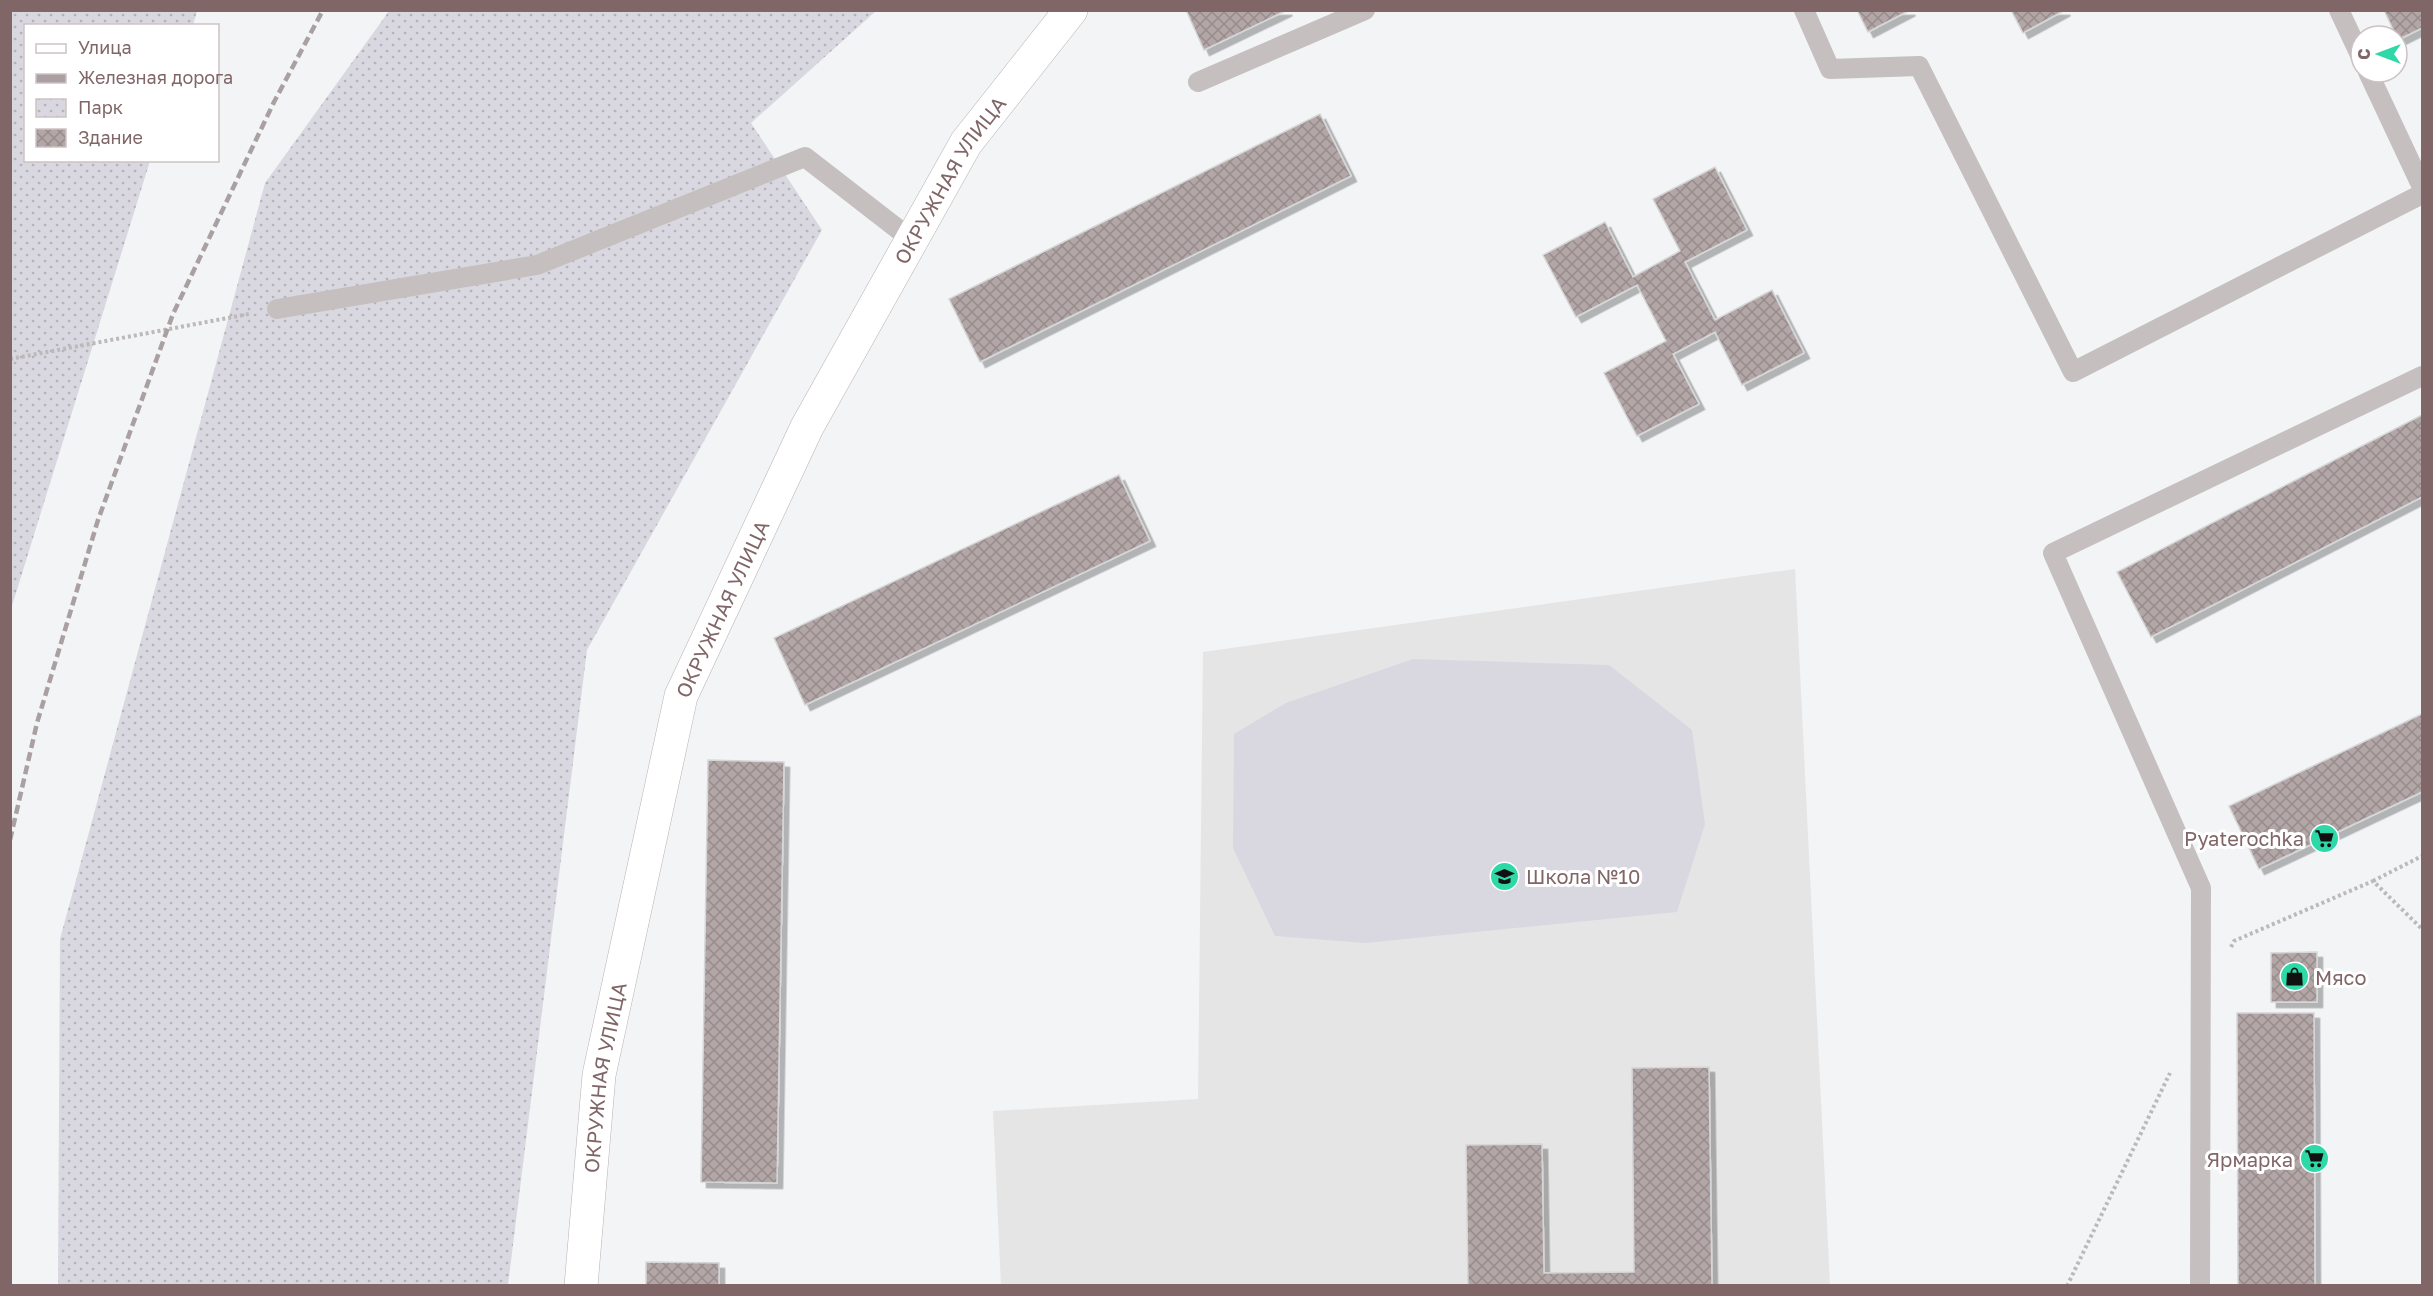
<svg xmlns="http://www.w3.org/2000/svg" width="2433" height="1296" font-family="'Golos Text',sans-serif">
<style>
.built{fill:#e5e5e6}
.grass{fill:#d9d8e1}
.park{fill:url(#park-dots)}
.building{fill:url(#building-cross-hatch);stroke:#d5d6d7;stroke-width:1.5;filter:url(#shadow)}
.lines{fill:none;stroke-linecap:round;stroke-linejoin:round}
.secondary-casing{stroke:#bab1b2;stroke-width:34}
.path{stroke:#beb9b9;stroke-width:4;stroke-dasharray:3 3;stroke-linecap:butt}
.lane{stroke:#c6bfbf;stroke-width:20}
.secondary{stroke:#fff;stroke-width:33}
.rail{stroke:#aba0a1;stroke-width:4.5;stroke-dasharray:9 4.5;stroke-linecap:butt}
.labels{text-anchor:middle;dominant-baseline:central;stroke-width:6;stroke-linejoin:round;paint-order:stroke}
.street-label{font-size:20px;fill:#816668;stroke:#fff}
.poi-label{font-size:20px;fill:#816668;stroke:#fff;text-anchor:end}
</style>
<defs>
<pattern id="park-dots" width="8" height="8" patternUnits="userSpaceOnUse" patternTransform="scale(1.5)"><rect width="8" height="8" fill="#d9d8e1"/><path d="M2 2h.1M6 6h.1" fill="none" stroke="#b5b3ba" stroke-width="1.8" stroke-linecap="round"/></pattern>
<pattern id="building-cross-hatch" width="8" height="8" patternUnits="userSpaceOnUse" patternTransform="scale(1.5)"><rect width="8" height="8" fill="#b3a6a7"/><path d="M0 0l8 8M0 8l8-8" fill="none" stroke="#978b8c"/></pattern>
<filter id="shadow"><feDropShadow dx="5.5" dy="5.5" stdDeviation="0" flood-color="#0004"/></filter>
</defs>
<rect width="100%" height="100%" fill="#f2f4f5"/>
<!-- built -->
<path class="built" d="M 1795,569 L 1830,1285 L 1001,1285 L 993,1111 L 1198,1099 L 1203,652 Z"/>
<!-- grass -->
<path class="grass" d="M 1413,659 L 1609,665 L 1692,730 L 1705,824 L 1677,912 L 1365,943 L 1275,936 L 1233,848 L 1234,734 L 1286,703 Z"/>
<!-- park -->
<path class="park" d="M 11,10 L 197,11 L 193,25 L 26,26 L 26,160 L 150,161 L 11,609 Z
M 389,11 L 876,11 L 751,123 L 822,230 L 587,650 L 508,1285 L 58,1286 L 60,939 L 265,183 Z"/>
<!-- building -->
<path class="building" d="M 1186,10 L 1287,10 L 1204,50 Z
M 1857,10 L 1910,10 L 1868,32 Z
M 2011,10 L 2065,10 L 2023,33 Z
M 2384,10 L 2422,10 L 2422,28 L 2398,40 Z
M 1320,114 L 1351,176 L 980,362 L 949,299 Z
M 1715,167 L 1747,230 L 1685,262 L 1715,320 L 1772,290 L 1804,353 L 1742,385 L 1715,332 L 1673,354 L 1699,404 L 1637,436 L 1604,373 L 1666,341 L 1637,285 L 1576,317 L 1543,255 L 1605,222 L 1633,277 L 1680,251 L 1653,199 Z
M 2422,415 L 2422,497 L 2151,637 L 2117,572 Z
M 1119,475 L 1150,541 L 805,705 L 774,638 Z
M 2422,714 L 2422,792 L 2259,869 L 2229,806 Z
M 708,760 L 784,762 L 777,1183 L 701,1182 Z
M 2317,952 L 2317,1002 L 2271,1002 L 2271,953 Z
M 2237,1013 L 2314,1013 L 2315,1286 L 2238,1286 Z
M 1709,1067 L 1712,1286 L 1468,1286 L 1466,1145 L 1542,1144 L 1544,1273 L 1634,1272 L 1632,1068 Z
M 646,1262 L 719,1263 L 719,1286 L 646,1286 Z"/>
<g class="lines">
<defs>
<g id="secondary">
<path id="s1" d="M 581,1286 L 599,1075 L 681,696 L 807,427 L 966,143 L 1071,10"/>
</g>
</defs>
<!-- secondary casing -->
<use href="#secondary" class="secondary-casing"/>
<!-- path -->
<path class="path" d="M 10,359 L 249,314
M 2373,881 L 2422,856
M 2231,947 L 2234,941 L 2373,881 L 2422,929
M 2067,1286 L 2170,1073"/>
<!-- lane -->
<path class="lane" d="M 1804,10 L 1830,69 L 1919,66 L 2073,372 L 2422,194
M 2339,10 L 2361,57
M 2368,72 L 2422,187
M 1198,82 L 1365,10
M 277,309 L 537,265 L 805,157 L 912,240
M 2200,1286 L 2201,888 L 2053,553 L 2422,376"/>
<!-- secondary -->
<use href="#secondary" class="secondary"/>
<!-- rail -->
<path class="rail" d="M 10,840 L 37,723 L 98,520 L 173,314 L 274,102 L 323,10"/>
</g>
<!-- icons -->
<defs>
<symbol id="supermarket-disc" viewBox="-11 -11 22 22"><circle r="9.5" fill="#2fd8a7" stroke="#fff"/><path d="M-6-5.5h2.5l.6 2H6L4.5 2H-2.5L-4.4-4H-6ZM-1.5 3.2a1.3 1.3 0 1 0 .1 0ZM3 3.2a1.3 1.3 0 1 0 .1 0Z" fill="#111"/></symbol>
<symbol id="school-disc" viewBox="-11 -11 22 22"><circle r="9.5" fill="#2fd8a7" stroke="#fff"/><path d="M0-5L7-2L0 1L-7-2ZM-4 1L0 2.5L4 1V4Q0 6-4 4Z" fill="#111"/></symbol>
<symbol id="shop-disc" viewBox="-11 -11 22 22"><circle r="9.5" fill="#2fd8a7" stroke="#fff"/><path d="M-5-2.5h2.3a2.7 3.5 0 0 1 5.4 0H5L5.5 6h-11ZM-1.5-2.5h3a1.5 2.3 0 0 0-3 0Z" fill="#111"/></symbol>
</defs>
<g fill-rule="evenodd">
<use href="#supermarket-disc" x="2308" y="822" width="33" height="33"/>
<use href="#school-disc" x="1488" y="860" width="33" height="33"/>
<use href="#shop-disc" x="2278" y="960" width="33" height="33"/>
<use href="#supermarket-disc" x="2298" y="1142" width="33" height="33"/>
</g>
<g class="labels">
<!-- street labels -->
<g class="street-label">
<text stroke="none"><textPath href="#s1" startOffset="1182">ОКРУЖНАЯ УЛИЦА</textPath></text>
<text stroke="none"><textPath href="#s1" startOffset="696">ОКРУЖНАЯ УЛИЦА</textPath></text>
<text stroke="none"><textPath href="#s1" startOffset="210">ОКРУЖНАЯ УЛИЦА</textPath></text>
</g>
<!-- poi labels -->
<g class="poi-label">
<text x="2304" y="838">Pyaterochka</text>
<text x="1526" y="876" text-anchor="start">Школа №10</text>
<text x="2315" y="977" text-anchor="start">Мясо</text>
<text x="2293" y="1159">Ярмарка</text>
</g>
</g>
<!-- border -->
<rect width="2433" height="1296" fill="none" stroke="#816668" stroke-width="24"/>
<!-- legend -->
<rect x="24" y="24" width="195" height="138" fill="#ffffff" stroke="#cdc2c3" stroke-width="1.5"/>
<rect x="36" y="44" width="30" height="9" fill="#ffffff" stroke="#cdc2c3" stroke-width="1.5"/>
<text x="78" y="54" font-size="18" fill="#816668">Улица</text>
<rect x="36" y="74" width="30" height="9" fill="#aba0a1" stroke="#cdc2c3" stroke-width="1.5"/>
<text x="78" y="84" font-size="18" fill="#816668">Железная дорога</text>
<rect x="36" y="99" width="30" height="18" fill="url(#park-dots)" stroke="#cdc2c3" stroke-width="1.5"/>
<text x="78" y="114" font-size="18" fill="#816668">Парк</text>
<rect x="36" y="129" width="30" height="18" fill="url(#building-cross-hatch)" stroke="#cdc2c3" stroke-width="1.5"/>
<text x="78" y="144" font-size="18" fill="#816668">Здание</text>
<!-- north arrow -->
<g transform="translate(2379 54) rotate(270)"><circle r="28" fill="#ffffff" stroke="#cdc2c3" stroke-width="1.5"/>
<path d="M0-4.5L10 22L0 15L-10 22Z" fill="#2fd8a7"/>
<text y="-9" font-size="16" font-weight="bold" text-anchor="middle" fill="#816668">С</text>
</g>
</svg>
